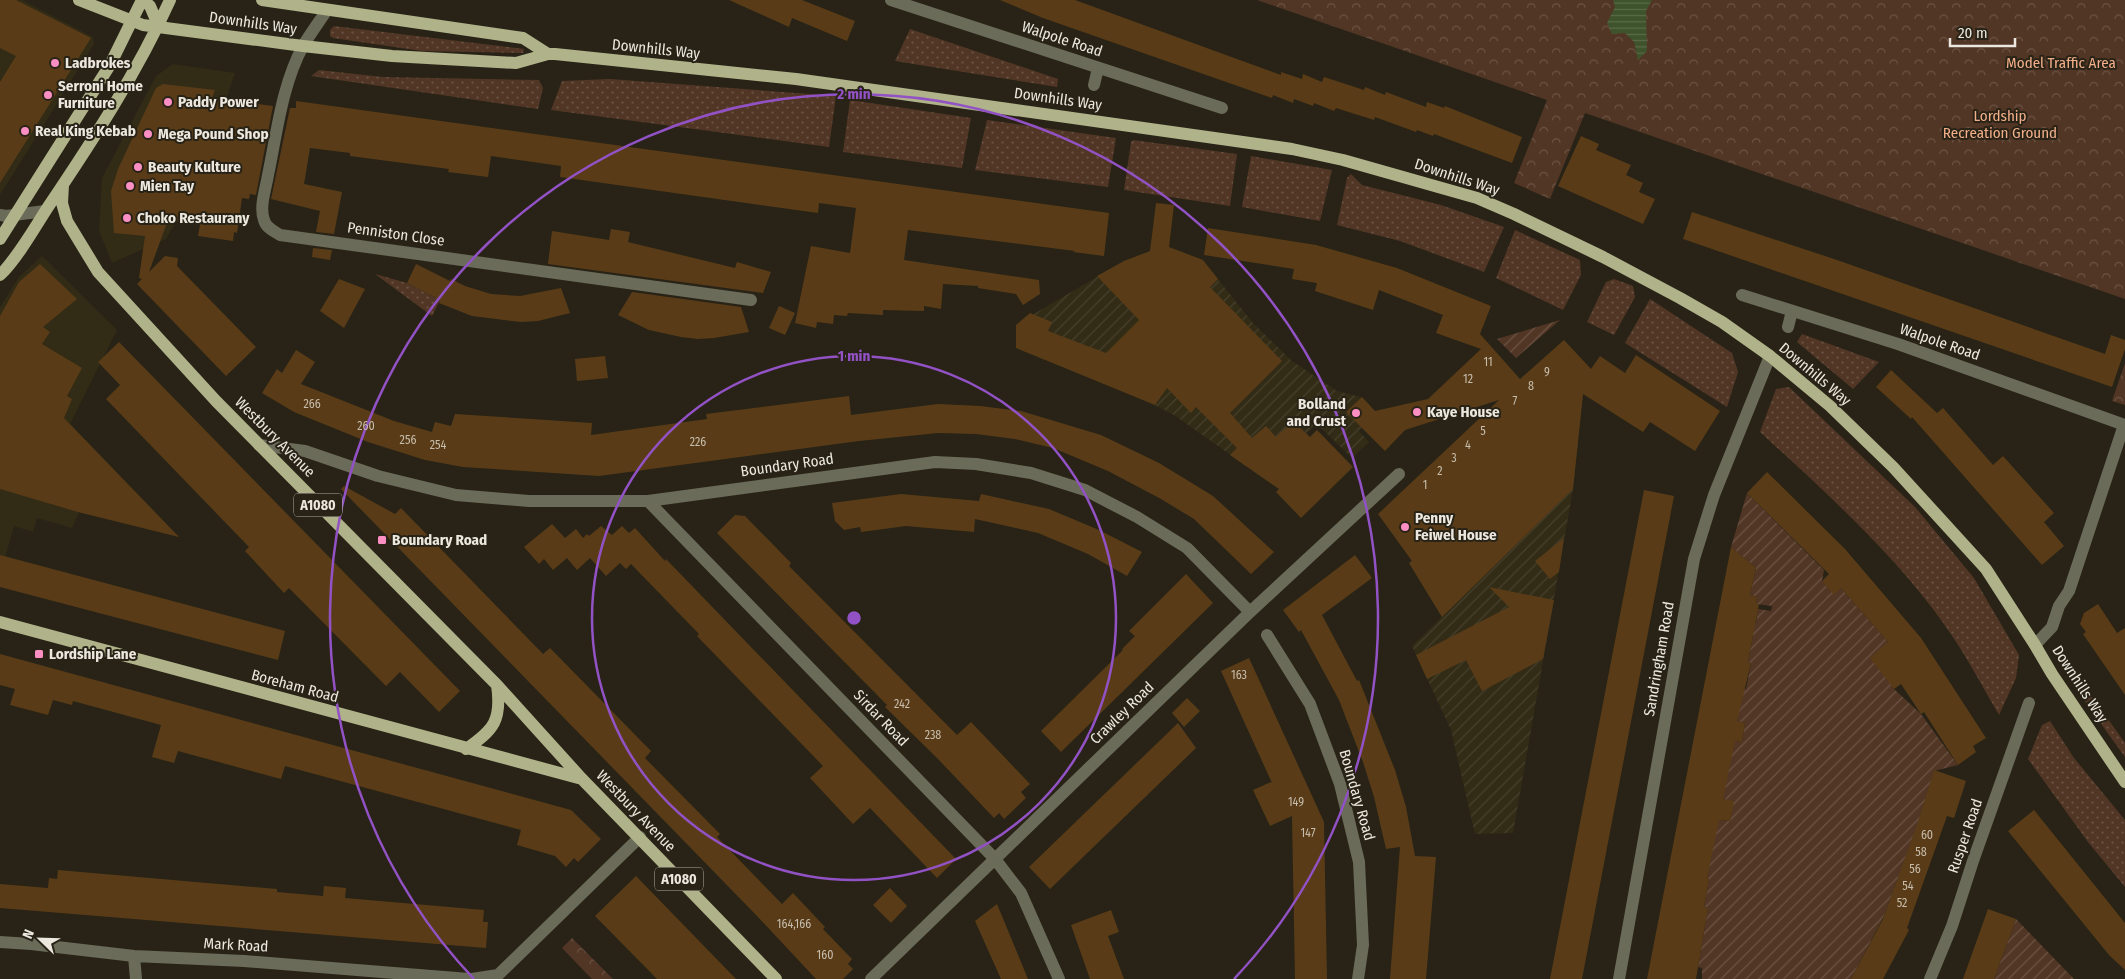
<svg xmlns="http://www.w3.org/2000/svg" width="2125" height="979" font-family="'Fira Sans Condensed',sans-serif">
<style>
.built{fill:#322b16}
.industrial{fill:url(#industrial-furrows)}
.grass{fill:url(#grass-dots)}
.forest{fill:url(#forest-crowns)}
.garden{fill:url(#garden-furrows)}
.water{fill:url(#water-rules)}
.building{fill:#593c17}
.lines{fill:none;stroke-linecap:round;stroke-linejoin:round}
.minor{stroke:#6a6b58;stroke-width:12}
.major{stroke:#b0b38a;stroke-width:12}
.ring{fill:none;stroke:#9252c5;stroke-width:2.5}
.poi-dot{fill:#fb8fc3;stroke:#282316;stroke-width:2}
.labels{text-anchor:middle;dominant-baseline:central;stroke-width:4;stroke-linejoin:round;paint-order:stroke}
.number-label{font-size:12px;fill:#c7bdad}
.shield{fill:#282316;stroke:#b1ada3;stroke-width:1}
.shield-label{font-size:14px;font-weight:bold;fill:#ece8df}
.street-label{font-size:15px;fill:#ece8df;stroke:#282316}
.poi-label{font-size:15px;font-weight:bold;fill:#ece8df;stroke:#282316;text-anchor:start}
.park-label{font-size:15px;fill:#f3af89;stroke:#282316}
.centre{fill:#9252c5;stroke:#282316;stroke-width:2.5}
.ring-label{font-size:15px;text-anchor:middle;font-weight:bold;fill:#9252c5;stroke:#282316;stroke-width:4;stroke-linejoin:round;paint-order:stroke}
</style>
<defs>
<pattern id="industrial-furrows" width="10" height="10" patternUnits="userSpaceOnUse" patternTransform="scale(1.25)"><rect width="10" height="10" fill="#322b16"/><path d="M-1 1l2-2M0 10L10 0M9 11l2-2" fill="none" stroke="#46402c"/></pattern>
<pattern id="grass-dots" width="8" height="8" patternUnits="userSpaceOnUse" patternTransform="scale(1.25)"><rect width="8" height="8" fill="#523625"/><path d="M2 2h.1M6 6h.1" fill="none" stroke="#6b5344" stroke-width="1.8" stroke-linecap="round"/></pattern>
<pattern id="forest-crowns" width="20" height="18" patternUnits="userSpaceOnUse" patternTransform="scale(1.25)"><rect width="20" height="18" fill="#523625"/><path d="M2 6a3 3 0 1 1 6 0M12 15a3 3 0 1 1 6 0" fill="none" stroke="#6b5344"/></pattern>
<pattern id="garden-furrows" width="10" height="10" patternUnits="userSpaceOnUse" patternTransform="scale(1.25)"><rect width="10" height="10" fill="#523625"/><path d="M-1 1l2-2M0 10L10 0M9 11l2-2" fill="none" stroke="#6b5344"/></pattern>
<pattern id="water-rules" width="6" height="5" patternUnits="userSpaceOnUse" patternTransform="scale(1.25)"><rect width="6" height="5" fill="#3e522b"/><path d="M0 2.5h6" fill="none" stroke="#5a6b49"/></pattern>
</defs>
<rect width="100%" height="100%" fill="#282316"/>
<!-- built -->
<path class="built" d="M 0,0 L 22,0 L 93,37 L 94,44 L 0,195 Z
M 173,64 L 235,73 L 196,188 L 166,239 L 112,263 L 99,231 L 102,178 L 156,76 Z
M 42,256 L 117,330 L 70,424 L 179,537 L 79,512 L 72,528 L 37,518 L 33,532 L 14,526 L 0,575 L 0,307 L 19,277 Z"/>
<!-- industrial -->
<path class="industrial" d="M 1159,250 L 1201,261 L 1209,268 L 1253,323 L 1292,361 L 1337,391 L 1361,397 L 1377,413 L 1359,431 L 1369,442 L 1352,458 L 1317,424 L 1259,475 L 1174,415 L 1140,398 L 1016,348 L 1016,325 L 1020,322 L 1124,261 Z
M 1583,394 L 1573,489 L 1513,833 L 1475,834 L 1451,730 L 1412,646 L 1442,617 L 1409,563 Z"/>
<!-- grass -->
<path class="grass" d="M 334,26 L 524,49 L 523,53 L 422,51 L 333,38 L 330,36 L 330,30 Z
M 910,29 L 1058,79 L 1057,87 L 895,61 Z
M 319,70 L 383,77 L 539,80 L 543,88 L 538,109 L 311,76 Z
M 610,79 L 836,96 L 829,147 L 551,110 L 562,81 Z
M 850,100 L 971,118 L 962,168 L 843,152 Z
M 987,120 L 1116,138 L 1108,187 L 975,170 Z
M 1133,140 L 1237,154 L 1230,206 L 1124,190 L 1131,142 Z
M 1251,156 L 1332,170 L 1320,221 L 1242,207 Z
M 1351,174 L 1362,185 L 1441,205 L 1504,227 L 1484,272 L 1400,241 L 1337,225 L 1347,178 Z
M 1515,230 L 1580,260 L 1581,275 L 1563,310 L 1496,278 Z
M 375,274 L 407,283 L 440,300 L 432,316 Z
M 1614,279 L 1633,286 L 1635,297 L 1614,335 L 1587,322 L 1606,282 Z
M 1650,299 L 1732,353 L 1738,372 L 1727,407 L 1625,343 Z
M 1802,334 L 1879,362 L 1853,389 L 1797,342 Z
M 1789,387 L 1915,507 L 1974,578 L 2019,655 L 2016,678 L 1999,715 C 1982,686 1966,655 1946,627 C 1895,554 1825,492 1760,432 L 1776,389 Z
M 2071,663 L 2093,699 L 2086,703 L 2064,668 Z
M 2098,705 L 2125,743 L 2125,757 L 2091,710 Z
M 2050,721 L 2074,758 L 2125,820 L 2125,887 L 2088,842 L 2028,759 L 2042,725 Z"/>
<!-- forest -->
<path class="forest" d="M 1257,0 L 2125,0 L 2125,299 L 1585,113 L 1550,199 L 1514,183 L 1547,100 Z
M 2125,363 L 2125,405 L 2112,401 Z
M 572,938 L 613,979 L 592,979 L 562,948 Z"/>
<!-- garden -->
<path class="garden" d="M 1560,320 L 1516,358 L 1497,339 Z
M 1747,493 L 1824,570 L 1822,581 L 1834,594 L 1841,588 L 1888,642 L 1884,674 L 1894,689 L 1921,714 L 1958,765 L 1934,771 L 1919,821 L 1884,916 L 1851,979 L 1702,979 L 1702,968 L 1698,967 L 1708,908 L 1704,907 L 1709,879 L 1707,878 L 1708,871 L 1699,870 L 1719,820 L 1730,821 L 1733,802 L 1723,799 L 1723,739 L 1742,742 L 1745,723 L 1737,721 L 1738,715 L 1733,687 L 1746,689 L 1751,663 L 1748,662 L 1753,636 L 1743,634 L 1746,621 L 1756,623 L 1758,609 L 1771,611 L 1772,606 L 1756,604 L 1757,597 L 1750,595 L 1756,568 L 1731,547 Z
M 2016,919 L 2074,979 L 1994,979 Z"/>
<!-- water -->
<path class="water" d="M 1613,0 L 1652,0 L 1646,11 L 1647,51 L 1638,60 L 1634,42 L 1625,33 L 1612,34 L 1607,23 L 1615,7 Z"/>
<!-- building -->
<path class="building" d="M 0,0 L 16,0 L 91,38 L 0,183 L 0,82 L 16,56 L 0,48 Z
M 729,0 L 802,0 L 855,21 L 847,41 L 792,18 L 789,27 Z
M 1000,0 L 1075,0 L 1281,75 L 1281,72 L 1302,79 L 1303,74 L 1322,82 L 1324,77 L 1364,90 L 1365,87 L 1385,95 L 1386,92 L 1426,107 L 1427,102 L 1444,108 L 1445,106 L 1522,137 L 1512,163 L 1434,134 L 1433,136 L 1417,130 L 1416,132 L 1375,117 L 1374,120 L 1336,108 L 1334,111 L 1314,103 L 1313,106 L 1294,99 L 1293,103 L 1273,95 L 1272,98 L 1043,18 Z
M 163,84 L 215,90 L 212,98 L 273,106 L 256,195 L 250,194 L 249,199 L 242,198 L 237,233 L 234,232 L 233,241 L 198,236 L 200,225 L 168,220 L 149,272 L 165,256 L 178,258 L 177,266 L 256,347 L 226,376 L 137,284 L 142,279 L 139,278 L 145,236 L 114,233 L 111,191 L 118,169 L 156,88 Z
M 296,101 L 1109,213 L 1104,256 L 1073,252 L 1075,251 L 908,230 L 904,260 L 1039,280 L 1040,294 L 1023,305 L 1016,294 L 978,288 L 978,286 L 943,284 L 941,309 L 924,306 L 924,311 L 883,310 L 883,315 L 848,313 L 847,316 L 834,315 L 833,324 L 817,322 L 816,328 L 795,323 L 811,246 L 850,253 L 856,208 L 819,203 L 818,213 L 560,177 L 561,166 L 491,156 L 488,177 L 448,172 L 449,169 L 350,156 L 350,153 L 310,148 L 304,184 L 342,192 L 334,234 L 316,232 L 320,211 L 271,199 L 290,108 L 296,108 Z
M 1581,136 L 1599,144 L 1596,150 L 1631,165 L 1626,175 L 1643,183 L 1639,192 L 1655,199 L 1643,224 L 1558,186 Z
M 1156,203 L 1174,205 L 1169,247 L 1203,260 L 1218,279 L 1210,287 L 1282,361 L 1230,413 L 1252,438 L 1266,426 L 1276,437 L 1290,424 L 1291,426 L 1295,423 L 1310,437 L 1317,430 L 1353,467 L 1301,518 L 1276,492 L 1279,489 L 1230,455 L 1237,448 L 1196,407 L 1191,413 L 1167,388 L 1155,405 L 1016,348 L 1016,325 L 1030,313 L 1052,322 L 1048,331 L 1106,353 L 1139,320 L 1097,276 L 1124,261 L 1150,251 Z
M 1692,212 L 1834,259 L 2105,354 L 2111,335 L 2125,340 L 2125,349 L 2112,387 L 1683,239 Z
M 1208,228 L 1316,245 L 1397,268 L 1491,306 L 1480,334 L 1520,379 L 1564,340 L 1591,369 L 1600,356 L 1625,373 L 1636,355 L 1720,411 L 1695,451 L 1650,422 L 1643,432 L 1583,394 L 1573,489 L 1442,617 L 1409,563 L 1412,561 L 1378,514 L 1499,400 L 1405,430 L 1385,451 L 1346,412 L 1362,397 L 1375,411 L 1428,399 L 1481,349 L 1436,333 L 1443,315 L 1379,290 L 1373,310 L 1315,291 L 1317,283 L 1292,279 L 1294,269 L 1204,255 Z
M 611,229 L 630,232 L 628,242 L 735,268 L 737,262 L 771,272 L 763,293 L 548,264 L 552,231 L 609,240 Z
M 313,248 L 332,250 L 330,260 L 312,257 Z
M 40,264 L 77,299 L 43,327 L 50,332 L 42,344 L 82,368 L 67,396 L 72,399 L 64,418 L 179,537 L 78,512 L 0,489 L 0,316 L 19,282 Z
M 416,264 L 450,281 L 451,279 L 465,286 L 491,294 L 520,296 L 561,288 L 570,313 L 538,321 L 521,322 L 472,316 L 439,303 L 440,300 L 407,283 Z
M 339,279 L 365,289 L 344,328 L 320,311 Z
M 632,292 L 741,307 L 749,332 L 714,338 L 698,339 L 681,337 L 649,330 L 618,315 Z
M 779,306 L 795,313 L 785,335 L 769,328 Z
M 119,342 L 460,691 L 439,712 L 400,672 L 386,686 L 289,588 L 284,593 L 245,551 L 249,547 L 106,399 L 120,385 L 98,362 Z
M 296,350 L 315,362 L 301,384 L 394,421 L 432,432 L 435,422 L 451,426 L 455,414 L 592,423 L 591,435 L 707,419 L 706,414 L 849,396 L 851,415 L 938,404 L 980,406 L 1021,411 L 1101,435 L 1159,463 L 1213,496 L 1274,552 L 1251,574 L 1194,519 L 1161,499 L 1108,471 L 1053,448 L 1015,439 L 976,434 L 938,433 L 859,441 L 599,476 L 463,467 L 425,460 L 368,442 L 294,412 L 262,393 L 277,369 L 282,373 Z
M 605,356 L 608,378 L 577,381 L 575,359 Z
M 1891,370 L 1937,413 L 1943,408 L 1993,465 L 2003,456 L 2054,513 L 2044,522 L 2064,546 L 2042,565 L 1912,417 L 1911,419 L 1876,387 Z
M 1767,472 L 1845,549 L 1921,638 L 1986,738 L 1973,746 L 1976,752 L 1958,765 L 1924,712 L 1921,714 L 1901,684 L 1894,689 L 1870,658 L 1888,642 L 1841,588 L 1834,595 L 1822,581 L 1829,574 L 1747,493 Z
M 344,486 L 395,514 L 401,508 L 543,654 L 550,648 L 651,751 L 645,758 L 720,834 L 717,837 L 782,904 L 793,893 L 825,927 L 823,929 L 852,959 L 848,964 L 853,969 L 843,979 L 816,979 L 758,917 L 341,489 Z
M 1644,490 L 1674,496 L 1582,979 L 1550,979 Z
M 901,494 L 979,501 L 981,494 L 1049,509 L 1099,530 L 1142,552 L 1127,576 L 1088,554 L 1038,533 L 975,519 L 974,532 L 906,526 L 861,532 L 860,527 L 844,530 L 835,521 L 832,503 Z
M 735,515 L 745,516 L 791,563 L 789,566 L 957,735 L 971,722 L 1030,784 L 1021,792 L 1026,798 L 1004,819 L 999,813 L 994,818 L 939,760 L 885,707 L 887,705 L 717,533 Z
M 552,524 L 565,538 L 576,529 L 583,538 L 587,534 L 589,536 L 601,526 L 612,535 L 622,526 L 629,533 L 635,528 L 665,561 L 666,559 L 956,859 L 937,878 L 870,808 L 853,824 L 810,778 L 823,766 L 697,636 L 699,634 L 631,564 L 626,569 L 620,563 L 606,576 L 590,558 L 577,570 L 567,558 L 553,570 L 544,559 L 539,564 L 524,547 Z
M 1564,538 L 1559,572 L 1550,579 L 1535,561 Z
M 1731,547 L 1756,568 L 1750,595 L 1757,597 L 1756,604 L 1759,604 L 1748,662 L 1751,663 L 1737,721 L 1745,723 L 1742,742 L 1735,741 L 1723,799 L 1734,801 L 1730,821 L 1719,820 L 1707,878 L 1709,879 L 1704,907 L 1708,908 L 1696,979 L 1647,979 Z
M 0,555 L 285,631 L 278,660 L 0,587 Z
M 1355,555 L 1372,578 L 1322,615 L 1357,681 L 1359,680 L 1395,770 L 1406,807 L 1415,856 L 1436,857 L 1426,979 L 1390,979 L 1400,847 L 1386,849 L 1374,797 L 1363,762 L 1339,700 L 1301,630 L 1299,632 L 1283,610 Z
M 1186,574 L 1213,603 L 1061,752 L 1041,731 L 1123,650 L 1122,649 L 1135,636 L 1129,631 Z
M 1489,587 L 1554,600 L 1543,659 L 1482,691 L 1466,660 L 1427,679 L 1416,655 L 1509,607 Z
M 2098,604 L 2117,633 L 2125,628 L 2125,695 L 2083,634 L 2086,632 L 2080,624 L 2084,613 Z
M 0,654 L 571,810 L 601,839 L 578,862 L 574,858 L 566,867 L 555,856 L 517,845 L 521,830 L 285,766 L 281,779 L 178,751 L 174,763 L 152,757 L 161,725 L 73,701 L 72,705 L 53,700 L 48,715 L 10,705 L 15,689 L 0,685 Z
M 1249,658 L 1324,822 L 1327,979 L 1295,979 L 1292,816 L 1270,826 L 1253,790 L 1271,782 L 1272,783 L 1221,671 Z
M 1187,698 L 1200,711 L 1184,727 L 1172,713 Z
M 1178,723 L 1196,748 L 1050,889 L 1029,867 Z
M 1934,770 L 1966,781 L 1954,818 L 1947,816 L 1907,928 L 1909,930 L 1883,979 L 1851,979 L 1883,919 L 1918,822 Z
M 2034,810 L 2125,923 L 2125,970 L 2109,955 L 2008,831 Z
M 58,870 L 277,889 L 277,892 L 323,896 L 324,886 L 346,888 L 345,898 L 484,910 L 483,922 L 488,922 L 486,948 L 0,908 L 0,884 L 48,888 L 49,878 L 57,879 Z
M 636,876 L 736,979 L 657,979 L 595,916 Z
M 890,888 L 907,906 L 891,923 L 873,905 Z
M 997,904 L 1028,979 L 1001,979 L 975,921 Z
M 1988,909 L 2016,919 L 1994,979 L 1963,979 Z
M 1111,910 L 1119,932 L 1108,936 L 1124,979 L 1090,979 L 1071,925 Z"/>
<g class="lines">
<!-- minor -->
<path class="minor" d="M 891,0 L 1222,108
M 327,10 C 319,22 310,34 303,46 C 282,85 277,132 268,175 C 266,188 259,207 264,220 C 266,228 274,231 280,235 L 751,300
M 1094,85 L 1098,68
M 0,215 L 6,216 L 45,211
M 1742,295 L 1898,344 L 2125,425
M 1788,327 L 1792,311
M 259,445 L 305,451 L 378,476 L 456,495 L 529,501 L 648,501 L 935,462 L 976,464 L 1031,473 L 1085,490 L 1137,517 L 1187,548 L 1250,612
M 648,501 L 995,859 L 1021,893 L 1059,979
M 1267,635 L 1310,704 L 1340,784 L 1359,862 L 1363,945 L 1358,979
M 2035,645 L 2052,627 L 2059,606 L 2069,591 L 2124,425
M 0,942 L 31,944 L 134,956 L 244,961 L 469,979
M 134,956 L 136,979
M 472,979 L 498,975 L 640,837
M 871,979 L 1250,612 L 1399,474
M 1619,979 L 1694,559 L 1714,495 L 1770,356
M 1930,979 L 1952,926 L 1973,861 L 2029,703"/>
<!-- major -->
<path class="major" d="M 79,0 L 143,25 L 303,46 L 392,56 L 516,63 L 548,54 L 555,54 L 796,79 L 1292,149 L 1343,160 L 1477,198 L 1514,214 L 1603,257 L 1680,298 L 1722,322 L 1770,356 L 1830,406 L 1893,467 L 1986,569 L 2035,645 L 2052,674 L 2125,782
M 143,0 L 150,6 L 159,27
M 262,0 L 523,38 L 548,54
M 63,185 L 62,203 L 67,221 L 98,272 L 216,401 L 497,685 L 582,779 L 776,979
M 0,239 L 110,65 L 142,0
M 0,275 C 17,259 35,227 48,207 C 93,140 137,73 170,0
M 0,622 L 582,779
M 466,749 C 494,730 502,720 497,685"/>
</g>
<!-- distance rings -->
<g class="ring">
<circle cx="854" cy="618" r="262"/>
<path d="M474 979A524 524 0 1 1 1234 979"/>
</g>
<!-- markers -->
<g class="poi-dot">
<circle cx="55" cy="63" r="5"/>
<circle cx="48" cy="95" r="5"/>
<circle cx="168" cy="102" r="5"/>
<circle cx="25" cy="131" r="5"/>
<circle cx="148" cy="134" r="5"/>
<circle cx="138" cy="167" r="5"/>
<circle cx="130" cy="186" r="5"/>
<circle cx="127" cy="218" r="5"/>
<circle cx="1417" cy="412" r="5"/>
<circle cx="1356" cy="413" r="5"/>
<circle cx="1405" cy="527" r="5"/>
<rect x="377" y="535" width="10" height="10" rx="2.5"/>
<rect x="34" y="649" width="10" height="10" rx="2.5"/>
</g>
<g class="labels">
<!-- number labels -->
<g class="number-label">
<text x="1488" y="362">11</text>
<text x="1547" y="372">9</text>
<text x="1468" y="379">12</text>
<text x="1531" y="386">8</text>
<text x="1515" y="401">7</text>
<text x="312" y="404">266</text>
<text x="366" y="426">260</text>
<text x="1483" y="431">5</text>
<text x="408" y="440">256</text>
<text x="698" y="442">226</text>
<text x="438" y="445">254</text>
<text x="1468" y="445">4</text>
<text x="1454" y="458">3</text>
<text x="1440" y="471">2</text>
<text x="1425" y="485">1</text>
<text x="1239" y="675">163</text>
<text x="902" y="704">242</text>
<text x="933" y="735">238</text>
<text x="1296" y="802">149</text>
<text x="1308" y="833">147</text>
<text x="1927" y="835">60</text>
<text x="1921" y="852">58</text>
<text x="1915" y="869">56</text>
<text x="1908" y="886">54</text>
<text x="1902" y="903">52</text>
<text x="794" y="924">164,166</text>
<text x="825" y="955">160</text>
</g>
<!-- shield labels -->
<g class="shield">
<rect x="294" y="493.5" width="48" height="23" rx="4"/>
<rect x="655" y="867.5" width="48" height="23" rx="4"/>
</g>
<g class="shield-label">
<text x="318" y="505">A1080</text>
<text x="679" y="879">A1080</text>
</g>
<!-- street labels -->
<g class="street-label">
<text transform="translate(253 23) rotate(8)">Downhills Way</text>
<text transform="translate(1062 39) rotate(18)">Walpole Road</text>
<text transform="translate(656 49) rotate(6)">Downhills Way</text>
<text transform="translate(1058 99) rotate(8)">Downhills Way</text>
<text transform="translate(1457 177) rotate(18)">Downhills Way</text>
<text transform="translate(396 234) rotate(8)">Penniston Close</text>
<text transform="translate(1940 342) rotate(19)">Walpole Road</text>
<text transform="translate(1815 374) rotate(40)">Downhills Way</text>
<text transform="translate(275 437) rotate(45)">Westbury Avenue</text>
<text transform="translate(787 465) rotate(-8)">Boundary Road</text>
<text transform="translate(1659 659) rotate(-80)">Sandringham Road</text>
<text transform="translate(2080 684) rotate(57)">Downhills Way</text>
<text transform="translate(295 686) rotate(15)">Boreham Road</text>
<text transform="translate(1122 713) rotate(-44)">Crawley Road</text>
<text transform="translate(881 718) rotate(46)">Sirdar Road</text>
<text transform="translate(1357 795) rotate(74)">Boundary Road</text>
<text transform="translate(636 811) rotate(46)">Westbury Avenue</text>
<text transform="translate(1965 836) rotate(-71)">Rusper Road</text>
<text transform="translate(236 945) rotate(3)">Mark Road</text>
</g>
<!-- poi labels -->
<g class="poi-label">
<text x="65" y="63">Ladbrokes</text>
<text x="58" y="86">Serroni Home<tspan x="58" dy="17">Furniture</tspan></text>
<text x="178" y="102">Paddy Power</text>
<text x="35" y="131">Real King Kebab</text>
<text x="158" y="134">Mega Pound Shop</text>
<text x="148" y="167">Beauty Kulture</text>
<text x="140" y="186">Mien Tay</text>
<text x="137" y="218">Choko Restaurany</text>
<text x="1346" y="404" text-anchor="end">Bolland<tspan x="1346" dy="17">and Crust</tspan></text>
<text x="1427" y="412">Kaye House</text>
<text x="1415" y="518">Penny<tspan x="1415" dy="17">Feiwel House</tspan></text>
<text x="392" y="540">Boundary Road</text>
<text x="49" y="654">Lordship Lane</text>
</g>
<!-- park labels -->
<g class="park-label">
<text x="2061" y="63">Model Traffic Area</text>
<text x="2000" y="116">Lordship<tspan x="2000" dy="17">Recreation Ground</tspan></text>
</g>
</g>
<circle cx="854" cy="618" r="8" class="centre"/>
<g class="ring-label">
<text x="854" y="99">2 min</text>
<text x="854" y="361">1 min</text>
</g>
<!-- north arrow -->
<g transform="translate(40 939) rotate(293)" stroke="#282316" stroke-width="4" paint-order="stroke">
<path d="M0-4L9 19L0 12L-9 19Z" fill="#ece8df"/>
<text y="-8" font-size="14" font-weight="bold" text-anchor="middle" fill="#ece8df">N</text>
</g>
<!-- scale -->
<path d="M1950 38v8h65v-8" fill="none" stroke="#ece8df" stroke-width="2.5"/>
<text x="1958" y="38" font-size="15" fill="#ece8df" stroke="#282316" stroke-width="4" paint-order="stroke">20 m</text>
</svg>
